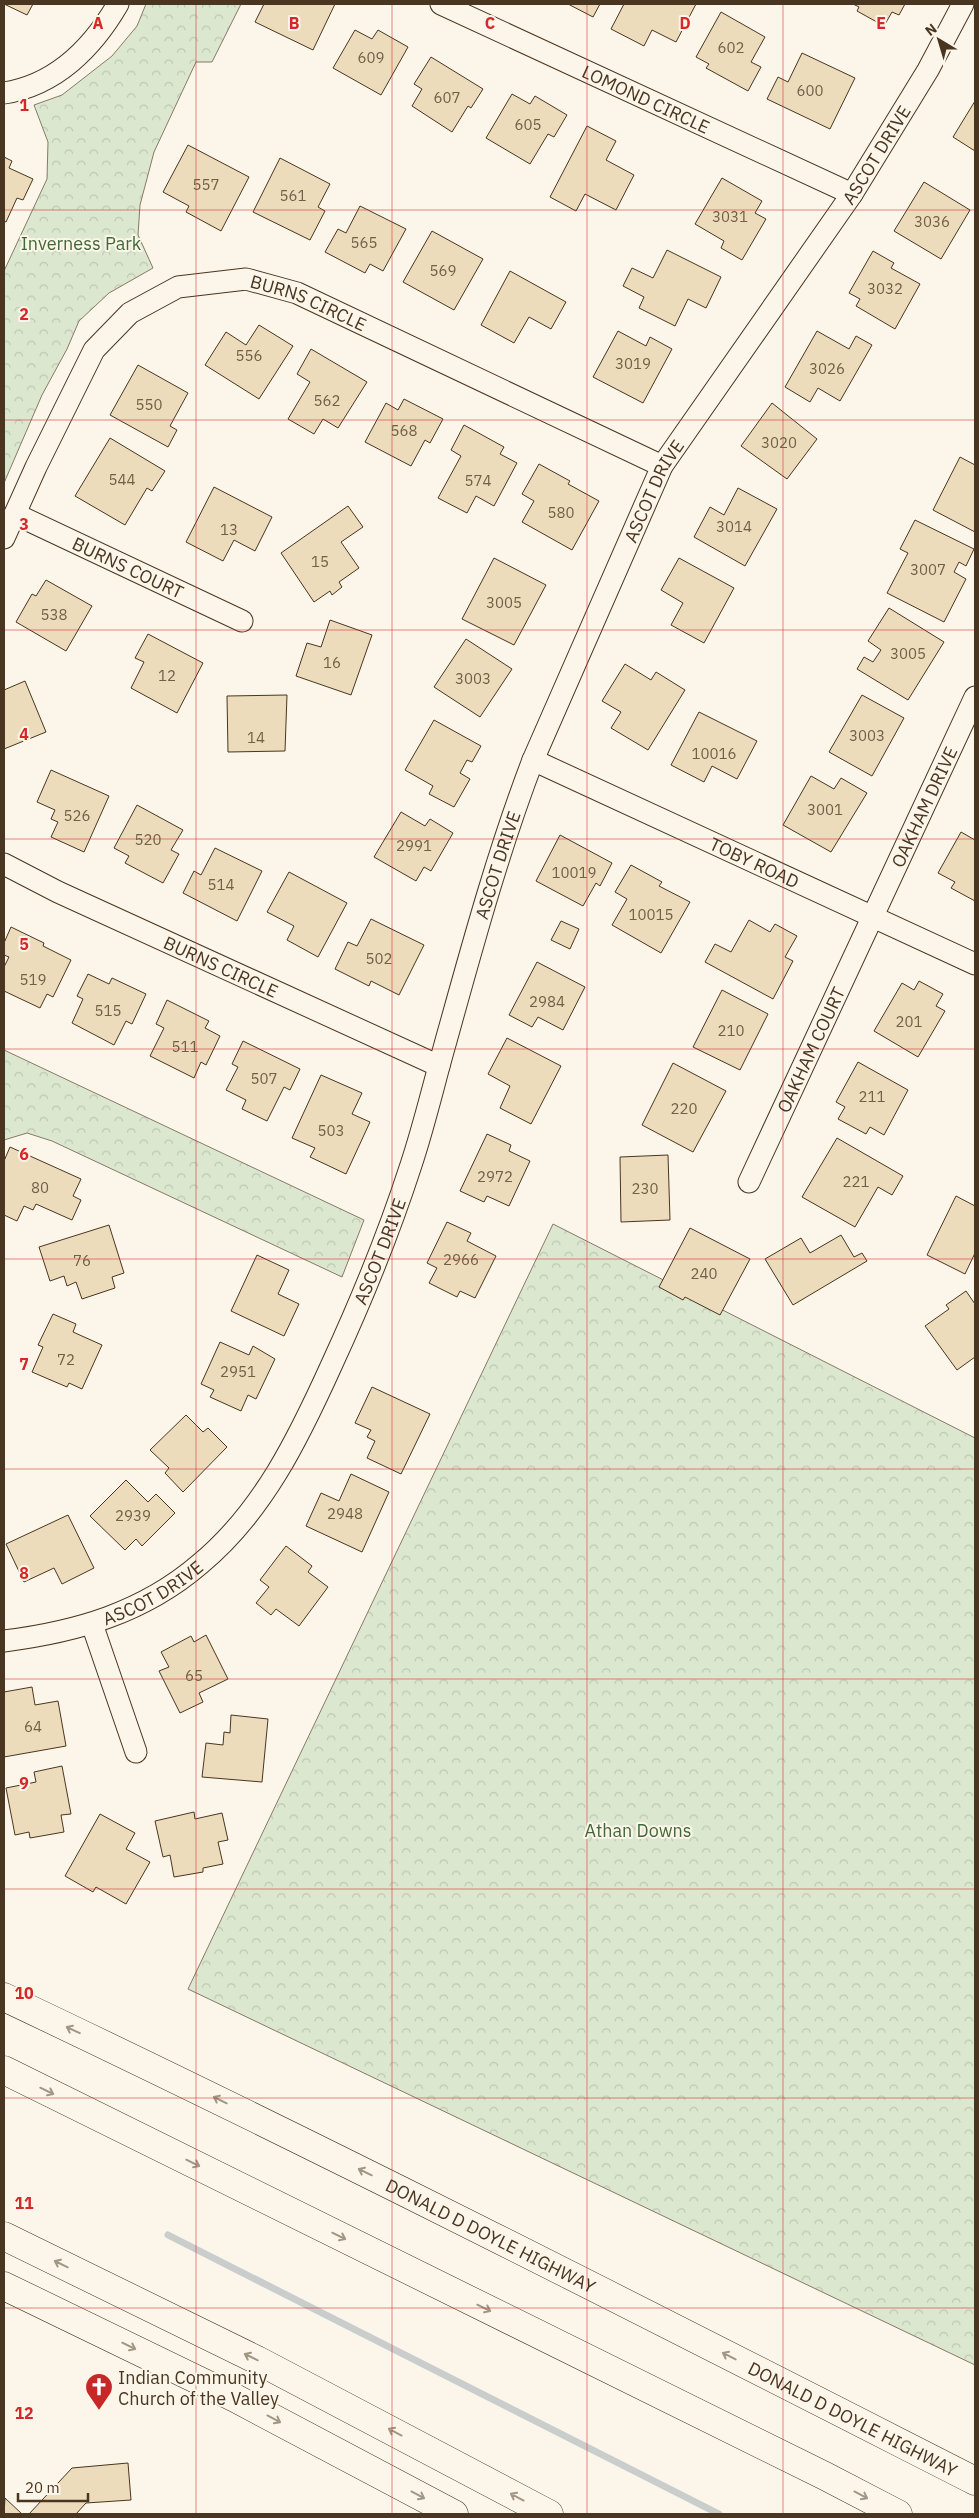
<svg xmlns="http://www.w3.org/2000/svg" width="979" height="2518" font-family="'IBM Plex Sans',sans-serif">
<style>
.park{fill:url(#park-crowns);stroke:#887966}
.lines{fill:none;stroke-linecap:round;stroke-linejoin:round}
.stream{stroke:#c9cecd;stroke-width:7}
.building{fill:#ecdcbc;stroke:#4a3520}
.minor-casing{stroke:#4a3520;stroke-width:23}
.secondary-casing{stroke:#4a3520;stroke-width:29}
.motorway-casing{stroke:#4a3520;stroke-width:29}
.minor{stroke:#fbf6e9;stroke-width:21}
.secondary{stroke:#fbf6e9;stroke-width:28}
.motorway{stroke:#fbf6e9;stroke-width:28}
.oneway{stroke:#a29684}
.grid{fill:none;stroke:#d62828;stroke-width:1;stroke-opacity:0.55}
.labels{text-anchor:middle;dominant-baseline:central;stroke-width:4;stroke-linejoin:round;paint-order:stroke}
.number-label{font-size:15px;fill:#725f47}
.street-label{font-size:18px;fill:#4a3520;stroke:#fbf6e9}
.park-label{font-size:18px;fill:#436837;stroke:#fbf6e9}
.poi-label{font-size:18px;fill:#4a3520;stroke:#fbf6e9;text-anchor:start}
.grid-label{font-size:16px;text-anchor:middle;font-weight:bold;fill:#d62828;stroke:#fbf6e9;stroke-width:4;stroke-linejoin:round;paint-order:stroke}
</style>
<defs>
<pattern id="park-crowns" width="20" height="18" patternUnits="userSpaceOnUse" patternTransform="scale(1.25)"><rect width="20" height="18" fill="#dce7d0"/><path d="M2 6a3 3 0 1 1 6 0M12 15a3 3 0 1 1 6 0" fill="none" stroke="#bec7b2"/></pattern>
</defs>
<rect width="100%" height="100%" fill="#fbf6e9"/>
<!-- park -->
<path class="park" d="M 146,4 L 241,4 L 212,62 L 196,62 L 154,152 L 140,205 L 138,235 L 153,268 L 109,293 L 79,321 L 67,349 L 42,395 L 4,483 L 4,271 L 47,179 L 48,142 L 34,105 L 62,95 L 112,56 L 137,26 Z
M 4,1050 L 364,1220 L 342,1277 L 52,1141 L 27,1133 L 4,1140 Z
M 553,1224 L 975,1438 L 975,2365 L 188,1989 Z"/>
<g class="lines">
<!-- stream -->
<path class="stream" d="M 168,2235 L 719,2514"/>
</g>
<!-- building -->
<path class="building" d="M 4,4 L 33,4 L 27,15 Z
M 264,4 L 335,4 L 313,50 L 255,22 Z
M 568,4 L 600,4 L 593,17 Z
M 624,4 L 696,4 L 676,42 L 652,30 L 644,46 L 611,29 Z
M 853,4 L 905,4 L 899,15 L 892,12 L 884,26 L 857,11 L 859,7 Z
M 721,12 L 765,37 L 751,62 L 761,67 L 748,91 L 706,68 L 709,64 L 696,57 Z
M 355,30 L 372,39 L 378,30 L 408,47 L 381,95 L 333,68 Z
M 802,53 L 855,78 L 830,129 L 767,99 L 778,77 L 788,82 Z
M 431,57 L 483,89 L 471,108 L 468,106 L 452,132 L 412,106 L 422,89 L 414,84 Z
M 512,94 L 530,104 L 535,96 L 567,115 L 554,137 L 548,134 L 530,164 L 486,138 Z
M 975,101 L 975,151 L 953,137 Z
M 587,126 L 616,141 L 606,160 L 634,175 L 616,210 L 585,194 L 576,211 L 550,197 Z
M 188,145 L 249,177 L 221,231 L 186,212 L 189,206 L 163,192 Z
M 4,157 L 12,161 L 9,168 L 33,179 L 23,200 L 17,198 L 6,222 L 4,221 Z
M 280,158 L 330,184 L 318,207 L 325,211 L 310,240 L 253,212 Z
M 722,178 L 762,201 L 755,213 L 766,219 L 742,260 L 721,248 L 724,241 L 695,224 Z
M 924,182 L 970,210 L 941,259 L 894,231 Z
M 360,206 L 406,229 L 383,271 L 370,264 L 365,273 L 325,252 L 338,229 L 346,233 Z
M 432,231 L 483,259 L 454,310 L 403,282 Z
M 667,250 L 721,277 L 706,308 L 688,299 L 675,326 L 639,308 L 644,297 L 623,286 L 632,268 L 653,278 Z
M 873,251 L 894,263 L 891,268 L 920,284 L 895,329 L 856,306 L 860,299 L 849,293 Z
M 510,271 L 566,302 L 551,329 L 529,317 L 514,343 L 481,325 Z
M 259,325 L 293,346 L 259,399 L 205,365 L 226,332 L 246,345 Z
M 618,331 L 646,346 L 650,337 L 672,349 L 643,403 L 593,377 Z
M 817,331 L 849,349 L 856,336 L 872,345 L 840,401 L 818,388 L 810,402 L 785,387 Z
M 311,349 L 367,382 L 338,428 L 323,419 L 314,434 L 288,419 L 310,382 L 297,374 Z
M 138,365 L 188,393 L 170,426 L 177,430 L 168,447 L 110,415 Z
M 404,399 L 443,419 L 430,443 L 425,440 L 411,466 L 365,442 L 386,403 L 398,410 Z
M 772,403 L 817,439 L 787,479 L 741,446 Z
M 464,425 L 504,447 L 500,454 L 517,463 L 494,506 L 476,496 L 467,513 L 438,498 L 461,456 L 451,450 Z
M 110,438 L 165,471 L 152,491 L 147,488 L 125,525 L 75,496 Z
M 960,457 L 975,465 L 975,532 L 933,510 Z
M 539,464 L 570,481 L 568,484 L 599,501 L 572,550 L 522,522 L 534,501 L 522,494 Z
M 214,487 L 272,517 L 255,551 L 234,540 L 223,561 L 186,542 Z
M 738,488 L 777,509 L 745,566 L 694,537 L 710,507 L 724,515 Z
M 348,506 L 363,527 L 341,542 L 359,568 L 339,582 L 342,587 L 332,595 L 330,591 L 314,602 L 281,553 Z
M 915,520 L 974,549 L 966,566 L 959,562 L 954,572 L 966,579 L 944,622 L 887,593 L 908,553 L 900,549 Z
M 494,558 L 546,585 L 514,645 L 462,619 Z
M 679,558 L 734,588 L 704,643 L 671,625 L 683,603 L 661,590 Z
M 46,580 L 92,606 L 66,651 L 16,622 L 32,594 L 36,596 Z
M 889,608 L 944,642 L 908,700 L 857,669 L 864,657 L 873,662 L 881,650 L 868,641 Z
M 330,620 L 372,635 L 351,695 L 296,676 L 307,643 L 321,647 Z
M 148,634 L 203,663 L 177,713 L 131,688 L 144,662 L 135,658 Z
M 466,639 L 512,669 L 480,717 L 434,687 Z
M 625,664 L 651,680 L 656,672 L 685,690 L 648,750 L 611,728 L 621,712 L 602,701 Z
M 25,681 L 46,732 L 4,749 L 4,690 Z
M 287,695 L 285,751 L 228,752 L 227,696 Z
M 862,695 L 904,718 L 872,776 L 829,752 Z
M 699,712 L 757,741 L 737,779 L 712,766 L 704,782 L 671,765 Z
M 434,720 L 481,746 L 472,762 L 467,760 L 460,773 L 470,779 L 454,807 L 429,794 L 433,786 L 405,770 Z
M 51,770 L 109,796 L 84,852 L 51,837 L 58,822 L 51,819 L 55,810 L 37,802 Z
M 811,776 L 834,789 L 841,778 L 867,793 L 831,852 L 783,825 Z
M 137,805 L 183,830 L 171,850 L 179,854 L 163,883 L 125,863 L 129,856 L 114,848 Z
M 401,812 L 425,826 L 430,819 L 453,833 L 431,871 L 424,867 L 416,881 L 374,857 Z
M 961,832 L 975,840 L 975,901 L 951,888 L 955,882 L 938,873 Z
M 560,835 L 612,863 L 600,886 L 596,883 L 583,906 L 536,881 Z
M 215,848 L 262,871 L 237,921 L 183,893 L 194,871 L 201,875 Z
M 631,865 L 662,882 L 659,886 L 690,902 L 661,953 L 612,925 L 627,899 L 615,892 Z
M 289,872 L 347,903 L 318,957 L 287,940 L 294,926 L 267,912 Z
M 371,919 L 424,945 L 399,995 L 371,981 L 369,986 L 335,969 L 348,942 L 357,946 Z
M 749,920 L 770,932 L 775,924 L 797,936 L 785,957 L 793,961 L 773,999 L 705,962 L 715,944 L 731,952 Z
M 561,921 L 579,929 L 570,949 L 551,940 Z
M 11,927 L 44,943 L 43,946 L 71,960 L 53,997 L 47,994 L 40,1008 L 4,991 L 4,967 L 9,957 L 4,955 L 4,943 Z
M 537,962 L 585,987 L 563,1030 L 538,1017 L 532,1027 L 509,1015 Z
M 88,974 L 109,984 L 112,978 L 146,994 L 132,1024 L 126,1021 L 114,1045 L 72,1023 L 83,999 L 77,996 Z
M 919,981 L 943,994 L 936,1006 L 945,1011 L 918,1057 L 874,1031 L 902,983 L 914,990 Z
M 722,990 L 768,1014 L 740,1070 L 693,1047 Z
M 167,1000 L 209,1021 L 205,1028 L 220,1036 L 206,1065 L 201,1062 L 194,1078 L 150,1056 L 164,1028 L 156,1024 Z
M 507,1038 L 561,1066 L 531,1124 L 500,1108 L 510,1086 L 488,1074 Z
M 243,1041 L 300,1069 L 290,1090 L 284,1087 L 267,1121 L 242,1109 L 246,1100 L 226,1090 L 238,1067 L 232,1064 Z
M 858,1062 L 908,1090 L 884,1135 L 870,1127 L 866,1134 L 838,1119 L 845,1107 L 836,1102 Z
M 673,1063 L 726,1091 L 693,1152 L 642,1125 Z
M 321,1075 L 362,1093 L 352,1114 L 370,1122 L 346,1174 L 310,1157 L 315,1148 L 292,1138 Z
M 487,1134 L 511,1145 L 509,1151 L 530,1161 L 509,1206 L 487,1196 L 484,1202 L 460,1191 Z
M 837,1138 L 903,1176 L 892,1195 L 878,1187 L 855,1227 L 802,1197 Z
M 10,1147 L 81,1179 L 73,1196 L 81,1200 L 72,1220 L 36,1204 L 33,1210 L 24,1206 L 17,1221 L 4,1215 L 4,1161 Z
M 668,1155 L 670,1220 L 621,1222 L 620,1157 Z
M 956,1196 L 975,1206 L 975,1253 L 965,1274 L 927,1255 Z
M 447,1222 L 471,1233 L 467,1241 L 496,1256 L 475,1298 L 460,1291 L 457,1297 L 429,1283 L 437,1268 L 427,1263 Z
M 109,1225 L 124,1273 L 112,1277 L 115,1288 L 82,1299 L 76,1282 L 67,1286 L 64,1276 L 50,1281 L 39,1247 Z
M 690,1228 L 750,1259 L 720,1315 L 685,1297 L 683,1300 L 659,1287 Z
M 841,1235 L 854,1257 L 862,1253 L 867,1261 L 793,1305 L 765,1259 L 801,1238 L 810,1253 Z
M 257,1255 L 289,1270 L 278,1294 L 299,1304 L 284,1336 L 231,1311 Z
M 966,1291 L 975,1304 L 975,1357 L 957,1370 L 925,1326 L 949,1309 L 946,1305 Z
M 53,1314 L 76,1324 L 73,1332 L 102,1345 L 82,1389 L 69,1383 L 67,1387 L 32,1372 L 43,1347 L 38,1345 Z
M 220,1342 L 249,1355 L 253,1346 L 275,1359 L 256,1399 L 248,1395 L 241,1411 L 210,1397 L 214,1390 L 201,1384 Z
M 372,1387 L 430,1414 L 401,1474 L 367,1458 L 375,1441 L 367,1437 L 371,1430 L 355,1423 Z
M 186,1415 L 203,1432 L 208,1428 L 227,1447 L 183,1492 L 165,1473 L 169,1468 L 150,1450 Z
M 351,1474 L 389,1492 L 362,1552 L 306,1526 L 321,1493 L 339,1501 Z
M 126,1480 L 148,1502 L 156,1494 L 175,1513 L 142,1546 L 136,1539 L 125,1550 L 90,1516 Z
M 68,1515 L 94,1568 L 62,1584 L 54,1568 L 24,1582 L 6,1544 Z
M 286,1546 L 312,1566 L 308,1572 L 328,1587 L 299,1626 L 276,1609 L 271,1615 L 256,1603 L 269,1587 L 260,1580 Z
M 206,1635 L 228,1679 L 199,1693 L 203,1702 L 180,1713 L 159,1671 L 169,1667 L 161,1652 L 191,1636 L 194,1642 Z
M 32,1687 L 35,1705 L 58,1701 L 66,1746 L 4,1757 L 4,1692 Z
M 231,1715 L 268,1719 L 262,1782 L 202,1777 L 206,1743 L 223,1745 L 224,1732 L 230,1733 Z
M 62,1766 L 71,1814 L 61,1815 L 64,1832 L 30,1838 L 29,1832 L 15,1835 L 6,1788 L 36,1782 L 34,1772 Z
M 194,1812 L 195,1819 L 222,1813 L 228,1840 L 218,1842 L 223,1864 L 203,1868 L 203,1872 L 174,1877 L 170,1855 L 163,1857 L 155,1821 Z
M 100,1814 L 135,1833 L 126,1849 L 150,1862 L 126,1904 L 96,1887 L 93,1892 L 65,1876 Z
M 128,2463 L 131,2500 L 86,2503 L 76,2514 L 29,2514 L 72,2468 Z
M 5,2498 L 22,2514 L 4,2514 Z"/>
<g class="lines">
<defs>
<g id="minor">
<path id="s1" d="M 441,4 L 852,194"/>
<path d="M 4,93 C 56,85 93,47 118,4"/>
<path id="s2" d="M 15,514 L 242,621"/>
<path id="s3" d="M 4,538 L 36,467 L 94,350 L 130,313 L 178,287 L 246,279 L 297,293 L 662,466"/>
<path id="s4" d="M 533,760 L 975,964"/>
<path id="s5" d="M 4,864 L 58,892 L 439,1066"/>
<path id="s6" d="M 749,1182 L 975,697"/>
<path d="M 92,1624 L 136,1752"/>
<path id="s7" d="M 4,1641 C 76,1632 143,1613 200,1564 C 263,1512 299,1437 332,1364 C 362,1299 389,1233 411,1165 C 424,1126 433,1087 444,1048 C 471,951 497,854 533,760 L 662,466 L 852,194 L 928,70 L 963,4"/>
</g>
<path id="secondary" d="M 4,2236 L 257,2360 L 549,2514
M 4,2286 L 235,2398 L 454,2514"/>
<g id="motorway">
<path id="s8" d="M 4,1997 C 331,2152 653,2317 975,2481"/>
<path d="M 4,2070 L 825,2476 L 898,2514"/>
</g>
</defs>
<!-- minor casing -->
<use href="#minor" class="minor-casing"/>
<!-- secondary casing -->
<use href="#secondary" class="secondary-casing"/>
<!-- motorway casing -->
<use href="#motorway" class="motorway-casing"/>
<!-- minor -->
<use href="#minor" class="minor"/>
<!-- secondary -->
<use href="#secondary" class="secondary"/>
<!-- motorway -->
<use href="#motorway" class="motorway"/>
</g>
<!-- one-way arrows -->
<defs><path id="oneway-shaft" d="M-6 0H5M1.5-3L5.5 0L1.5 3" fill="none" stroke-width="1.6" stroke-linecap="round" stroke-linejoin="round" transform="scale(1.25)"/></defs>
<g class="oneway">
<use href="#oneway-shaft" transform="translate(73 2030) rotate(-155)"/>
<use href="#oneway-shaft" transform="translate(47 2091) rotate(26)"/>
<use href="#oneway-shaft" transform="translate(220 2100) rotate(-154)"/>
<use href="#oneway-shaft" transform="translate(193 2163) rotate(26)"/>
<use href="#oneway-shaft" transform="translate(365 2172) rotate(-154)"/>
<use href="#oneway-shaft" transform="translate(339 2236) rotate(26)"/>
<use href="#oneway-shaft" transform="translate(61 2264) rotate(-154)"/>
<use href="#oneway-shaft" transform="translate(484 2308) rotate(26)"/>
<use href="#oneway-shaft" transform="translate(129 2346) rotate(26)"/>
<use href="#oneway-shaft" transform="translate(729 2356) rotate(-153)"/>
<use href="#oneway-shaft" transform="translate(251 2357) rotate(-154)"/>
<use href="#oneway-shaft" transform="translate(274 2419) rotate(28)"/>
<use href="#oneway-shaft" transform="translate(395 2432) rotate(-152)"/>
<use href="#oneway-shaft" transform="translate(418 2495) rotate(28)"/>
<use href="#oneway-shaft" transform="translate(861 2495) rotate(28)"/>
<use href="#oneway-shaft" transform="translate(517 2497) rotate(-152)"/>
</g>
<!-- grid -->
<path class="grid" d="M 196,4 L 196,2514M 392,4 L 392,2514M 587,4 L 587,2514M 783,4 L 783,2514M 4,210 L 975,210M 4,420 L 975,420M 4,630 L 975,630M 4,839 L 975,839M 4,1049 L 975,1049M 4,1259 L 975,1259M 4,1469 L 975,1469M 4,1679 L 975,1679M 4,1889 L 975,1889M 4,2098 L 975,2098M 4,2308 L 975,2308"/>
<!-- icons -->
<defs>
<symbol id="church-pin" viewBox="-11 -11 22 30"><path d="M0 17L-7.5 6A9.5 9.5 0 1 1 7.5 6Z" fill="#c62828" stroke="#fbf6e9"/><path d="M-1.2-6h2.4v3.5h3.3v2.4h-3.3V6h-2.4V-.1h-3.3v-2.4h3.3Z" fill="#fff"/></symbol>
</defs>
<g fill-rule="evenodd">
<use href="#church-pin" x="83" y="2371" width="32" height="43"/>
</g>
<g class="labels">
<!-- number labels -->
<g class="number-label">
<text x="731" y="47">602</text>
<text x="371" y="57">609</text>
<text x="810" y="90">600</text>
<text x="447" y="97">607</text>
<text x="528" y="124">605</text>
<text x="206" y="184">557</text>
<text x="293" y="195">561</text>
<text x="730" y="216">3031</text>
<text x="932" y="221">3036</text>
<text x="364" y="242">565</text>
<text x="443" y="270">569</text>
<text x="885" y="288">3032</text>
<text x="249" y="355">556</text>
<text x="633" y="363">3019</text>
<text x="827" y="368">3026</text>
<text x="327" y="400">562</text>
<text x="149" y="404">550</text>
<text x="404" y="430">568</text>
<text x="779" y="442">3020</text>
<text x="122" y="479">544</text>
<text x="478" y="480">574</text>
<text x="561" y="512">580</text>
<text x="734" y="526">3014</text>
<text x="229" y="529">13</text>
<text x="320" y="561">15</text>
<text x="928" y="569">3007</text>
<text x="504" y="602">3005</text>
<text x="54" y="614">538</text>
<text x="908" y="653">3005</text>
<text x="332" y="662">16</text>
<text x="167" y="675">12</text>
<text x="473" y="678">3003</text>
<text x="867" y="735">3003</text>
<text x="256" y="737">14</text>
<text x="714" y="753">10016</text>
<text x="825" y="809">3001</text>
<text x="77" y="815">526</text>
<text x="148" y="839">520</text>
<text x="414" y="845">2991</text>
<text x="574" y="872">10019</text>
<text x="221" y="884">514</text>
<text x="651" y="914">10015</text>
<text x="379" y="958">502</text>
<text x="33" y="979">519</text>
<text x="547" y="1001">2984</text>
<text x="108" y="1010">515</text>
<text x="909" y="1021">201</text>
<text x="731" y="1030">210</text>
<text x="185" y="1046">511</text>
<text x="264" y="1078">507</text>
<text x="872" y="1096">211</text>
<text x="684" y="1108">220</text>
<text x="331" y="1130">503</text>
<text x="495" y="1176">2972</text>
<text x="856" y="1181">221</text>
<text x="40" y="1187">80</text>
<text x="645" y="1188">230</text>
<text x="461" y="1259">2966</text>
<text x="82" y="1260">76</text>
<text x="704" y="1273">240</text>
<text x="66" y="1359">72</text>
<text x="238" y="1371">2951</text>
<text x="345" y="1513">2948</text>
<text x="133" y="1515">2939</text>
<text x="194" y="1675">65</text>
<text x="33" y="1726">64</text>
</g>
<!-- street labels -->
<g class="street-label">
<text stroke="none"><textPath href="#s1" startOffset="226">LOMOND CIRCLE</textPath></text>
<text stroke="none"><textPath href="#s7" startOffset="1792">ASCOT DRIVE</textPath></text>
<text stroke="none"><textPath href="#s3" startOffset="450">BURNS CIRCLE</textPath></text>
<text stroke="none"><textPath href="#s7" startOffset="1388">ASCOT DRIVE</textPath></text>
<text stroke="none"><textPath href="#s2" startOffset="125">BURNS COURT</textPath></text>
<text stroke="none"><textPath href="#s6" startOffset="414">OAKHAM DRIVE</textPath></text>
<text stroke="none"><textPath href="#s4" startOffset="244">TOBY ROAD</textPath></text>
<text stroke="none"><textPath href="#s7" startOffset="982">ASCOT DRIVE</textPath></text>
<text stroke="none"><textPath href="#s5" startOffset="240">BURNS CIRCLE</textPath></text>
<text stroke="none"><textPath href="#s6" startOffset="146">OAKHAM COURT</textPath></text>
<text stroke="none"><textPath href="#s7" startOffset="578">ASCOT DRIVE</textPath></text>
<text stroke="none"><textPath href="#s7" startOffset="158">ASCOT DRIVE</textPath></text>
<text stroke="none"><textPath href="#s8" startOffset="542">DONALD D DOYLE HIGHWAY</textPath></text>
<text stroke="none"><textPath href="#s8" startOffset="948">DONALD D DOYLE HIGHWAY</textPath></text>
</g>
<!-- park labels -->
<g class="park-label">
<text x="81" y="243">Inverness Park</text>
<text x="638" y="1830">Athan Downs</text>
</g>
<!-- poi labels -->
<g class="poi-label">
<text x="118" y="2377">Indian Community<tspan x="118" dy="21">Church of the Valley</tspan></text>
</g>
</g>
<g class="grid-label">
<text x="98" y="29">A</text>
<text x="294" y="29">B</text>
<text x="490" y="29">C</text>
<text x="685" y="29">D</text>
<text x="881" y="29">E</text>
<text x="24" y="111">1</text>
<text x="24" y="320">2</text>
<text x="24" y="530">3</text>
<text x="24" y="740">4</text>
<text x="24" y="950">5</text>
<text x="24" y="1160">6</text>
<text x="24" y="1370">7</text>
<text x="24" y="1579">8</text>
<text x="24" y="1789">9</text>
<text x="24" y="1999">10</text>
<text x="24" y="2209">11</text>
<text x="24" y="2419">12</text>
</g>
<!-- border -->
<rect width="979" height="2518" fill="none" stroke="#4a3520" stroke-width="10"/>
<!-- north arrow -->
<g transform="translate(939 40) rotate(322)" stroke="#fbf6e9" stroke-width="4" paint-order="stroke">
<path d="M0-4L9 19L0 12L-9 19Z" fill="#4a3520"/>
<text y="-8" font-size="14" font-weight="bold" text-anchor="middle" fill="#4a3520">N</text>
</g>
<!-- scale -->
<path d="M18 2493v8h70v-8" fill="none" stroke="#4a3520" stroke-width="2.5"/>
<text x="25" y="2493" font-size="15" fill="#4a3520" stroke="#fbf6e9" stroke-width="4" paint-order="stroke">20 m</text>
</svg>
